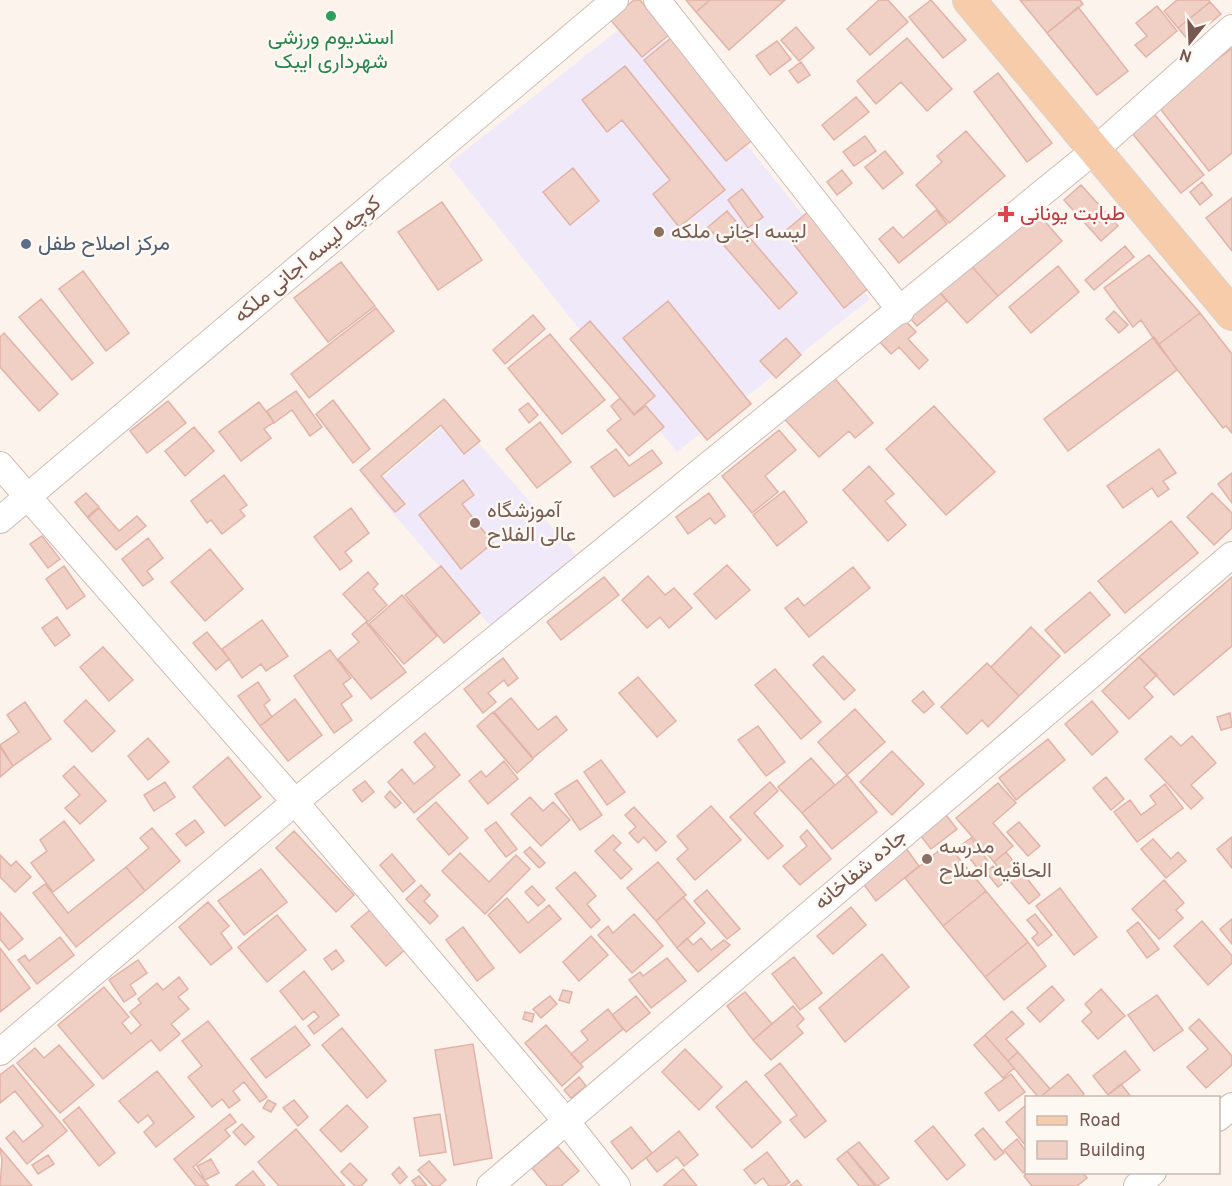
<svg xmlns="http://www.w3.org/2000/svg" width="1232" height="1186" font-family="Overpass,Vazirmatn,sans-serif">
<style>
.education{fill:#f0e9f9}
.building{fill:#f0cfc5;stroke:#e2b3a7;stroke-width:1.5}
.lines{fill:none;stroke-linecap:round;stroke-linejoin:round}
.minor-casing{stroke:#d1bcb4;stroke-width:28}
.major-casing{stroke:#d9d0ce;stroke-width:34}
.minor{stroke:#fff;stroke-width:26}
.major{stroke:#f6ccaa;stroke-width:32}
.leisure-dot{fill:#2e9e5b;stroke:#fef8f3;stroke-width:2}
.health-dot{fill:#e0444e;stroke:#fef8f3;stroke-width:2}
.education-dot{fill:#8d6e63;stroke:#fef8f3;stroke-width:2}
.service-dot{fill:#5c6f8a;stroke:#fef8f3;stroke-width:2}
.labels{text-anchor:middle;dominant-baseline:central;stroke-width:5;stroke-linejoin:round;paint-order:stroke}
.leisure-label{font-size:21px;fill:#27864d;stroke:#fef8f3}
.health-label{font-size:21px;fill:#be3a42;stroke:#fef8f3;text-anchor:start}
.education-label{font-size:21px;fill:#785e54;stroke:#fef8f3;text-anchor:start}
.service-label{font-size:21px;fill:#4e5e75;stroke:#fef8f3;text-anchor:start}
.street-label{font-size:21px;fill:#77574f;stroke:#fef8f3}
</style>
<rect width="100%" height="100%" fill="#fcf3ec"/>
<!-- education -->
<path class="education" d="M 641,12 L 870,299 L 677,452 L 448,164 Z
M 455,416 L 578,557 L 494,630 L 371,488 Z"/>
<!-- building -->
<path class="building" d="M 634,0 L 640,0 L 669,35 L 642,57 L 610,19 Z
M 686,0 L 710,0 L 696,12 Z
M 710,0 L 785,0 L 729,50 L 696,12 Z
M 879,0 L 888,0 L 908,22 L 870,55 L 847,29 Z
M 931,0 L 966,40 L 943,58 L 909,17 Z
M 1020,0 L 1080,0 L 1083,4 L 1047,33 Z
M 1177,0 L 1209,0 L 1210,2 L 1178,28 L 1164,11 Z
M 1210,2 L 1221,14 L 1189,41 L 1178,28 Z
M 1157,6 L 1177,31 L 1146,57 L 1135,45 L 1147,36 L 1136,23 Z
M 1078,7 L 1128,71 L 1097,95 L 1047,33 Z
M 796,27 L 814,48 L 799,61 L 781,40 Z
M 672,37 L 755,138 L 726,161 L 644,60 Z
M 907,38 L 952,89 L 927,111 L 901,82 L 876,104 L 857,81 Z
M 777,41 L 791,59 L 770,75 L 756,56 Z
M 1232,48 L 1232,153 L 1209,171 L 1158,106 Z
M 801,62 L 810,75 L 798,83 L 789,71 Z
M 625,66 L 725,190 L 679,227 L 653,194 L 670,180 L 622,120 L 607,132 L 582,100 Z
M 998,73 L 1052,143 L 1027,162 L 974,92 Z
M 856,97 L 869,112 L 834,140 L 822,125 Z
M 1151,110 L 1204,175 L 1181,193 L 1128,128 Z
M 966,131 L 1005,176 L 949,223 L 916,185 L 942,162 L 937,156 Z
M 865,136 L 876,151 L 854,166 L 843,152 Z
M 885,151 L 903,173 L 883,189 L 865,167 Z
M 573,168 L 599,201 L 570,225 L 543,192 Z
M 842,170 L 852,183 L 837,195 L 827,182 Z
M 1202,182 L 1212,195 L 1200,205 L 1190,192 Z
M 1081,185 L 1118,226 L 1101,241 L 1064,200 Z
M 742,189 L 763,217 L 748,228 L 728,200 Z
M 1232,198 L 1232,251 L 1206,218 Z
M 442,202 L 482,260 L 438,290 L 398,232 Z
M 1033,208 L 1062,241 L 998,296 L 967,261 Z
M 936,210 L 947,224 L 899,263 L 879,239 L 893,227 L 903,238 Z
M 727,211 L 797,293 L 779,309 L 708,227 Z
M 809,211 L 870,287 L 844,308 L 784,232 Z
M 1125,246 L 1134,257 L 1094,290 L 1085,280 Z
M 1149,255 L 1200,313 L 1158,345 L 1141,320 L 1133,327 L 1104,288 Z
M 967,261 L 998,296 L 967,323 L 936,288 Z
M 341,262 L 375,306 L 328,342 L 294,298 Z
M 1058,266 L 1079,292 L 1031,333 L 1009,307 Z
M 83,271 L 129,333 L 106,351 L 59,289 Z
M 933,285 L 947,301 L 917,326 L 903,310 Z
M 41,299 L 93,363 L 72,380 L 19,317 Z
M 668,301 L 751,404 L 707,440 L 623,338 Z
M 376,308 L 394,331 L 309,398 L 291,374 Z
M 1114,311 L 1128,325 L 1119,333 L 1106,319 Z
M 1200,313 L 1232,354 L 1232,433 L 1226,426 L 1223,428 L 1158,345 Z
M 533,315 L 545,329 L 505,364 L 493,350 Z
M 904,319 L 916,332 L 908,339 L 928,360 L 919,369 L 899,347 L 891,354 L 880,342 Z
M 590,321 L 655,396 L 634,414 L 570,339 Z
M 4,333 L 58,394 L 39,411 L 0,367 L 0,337 Z
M 550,334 L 605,400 L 562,434 L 508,368 Z
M 1154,337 L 1177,370 L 1068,451 L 1044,419 Z
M 786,338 L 801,355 L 776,378 L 760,361 Z
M 830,373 L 873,423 L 855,438 L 849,431 L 819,457 L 781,415 Z
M 296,391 L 322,427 L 310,436 L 292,410 L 274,423 L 267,411 Z
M 620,398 L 634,415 L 646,406 L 664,427 L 629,456 L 607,430 L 621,419 L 611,406 Z
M 444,399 L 480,441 L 464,454 L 441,425 L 381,476 L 405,504 L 395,512 L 360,470 Z
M 333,400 L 370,449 L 353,463 L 316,414 Z
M 168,401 L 186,423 L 147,453 L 130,431 Z
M 259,402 L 274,422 L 264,429 L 271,438 L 241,461 L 219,432 Z
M 528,403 L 538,415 L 529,423 L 519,410 Z
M 934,406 L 995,472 L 946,515 L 886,449 Z
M 540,422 L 571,462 L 537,488 L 506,449 Z
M 194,427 L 214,451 L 185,476 L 165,451 Z
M 779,430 L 796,450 L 765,476 L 778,492 L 752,513 L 722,476 Z
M 616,449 L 629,466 L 652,450 L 662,463 L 614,497 L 591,467 Z
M 1159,449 L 1176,473 L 1163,481 L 1169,489 L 1158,497 L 1152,488 L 1123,508 L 1107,486 Z
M 869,466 L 894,494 L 885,501 L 906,525 L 888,541 L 843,490 Z
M 1232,473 L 1232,503 L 1218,484 Z
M 224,475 L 247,505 L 240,510 L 245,516 L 222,534 L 211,520 L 207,523 L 191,501 Z
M 463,480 L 474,495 L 462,504 L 493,543 L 461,569 L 419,515 Z
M 784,491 L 807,522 L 777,546 L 753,515 Z
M 86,493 L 99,507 L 87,517 L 75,502 Z
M 709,493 L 725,516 L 715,524 L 710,518 L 688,534 L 676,517 Z
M 1212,493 L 1232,513 L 1232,528 L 1214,545 L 1187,517 Z
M 99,508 L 119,531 L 137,516 L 146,526 L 116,550 L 88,518 Z
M 351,508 L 369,533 L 345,552 L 352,561 L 340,570 L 314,537 Z
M 1171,521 L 1198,553 L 1125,613 L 1098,581 Z
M 42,536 L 60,559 L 48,568 L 30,544 Z
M 148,538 L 163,558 L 147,571 L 153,579 L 143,586 L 122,559 Z
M 210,549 L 243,589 L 205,621 L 171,582 Z
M 727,565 L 750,590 L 716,619 L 694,594 Z
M 64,566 L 85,596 L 67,609 L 46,579 Z
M 441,566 L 480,613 L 444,643 L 405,595 Z
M 853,567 L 870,588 L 809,637 L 785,608 L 798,598 L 804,606 Z
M 368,572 L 378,584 L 373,589 L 387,605 L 368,622 L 343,594 Z
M 648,576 L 665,595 L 674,588 L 692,608 L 669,628 L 660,617 L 647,628 L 622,600 Z
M 604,577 L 619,595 L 561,640 L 547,622 Z
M 1232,577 L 1232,646 L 1174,695 L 1139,657 Z
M 1090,592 L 1110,615 L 1065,653 L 1045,630 Z
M 402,595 L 437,636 L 404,664 L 369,624 Z
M 57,617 L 70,635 L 55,646 L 42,628 Z
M 262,620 L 288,656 L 266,671 L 261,664 L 242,678 L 222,649 Z
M 366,622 L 406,672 L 371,699 L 338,659 L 359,642 L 352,634 Z
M 1031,627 L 1060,656 L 1019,696 L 991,667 Z
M 207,632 L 229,659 L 216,670 L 193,643 Z
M 103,647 L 133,680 L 109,701 L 80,667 Z
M 330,650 L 351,678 L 343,684 L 352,696 L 341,704 L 352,720 L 334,733 L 294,676 Z
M 823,656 L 855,690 L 844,700 L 813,665 Z
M 1139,657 L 1157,675 L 1144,687 L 1153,697 L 1129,719 L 1102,691 Z
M 503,658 L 518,678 L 508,686 L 504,680 L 488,693 L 496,702 L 483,713 L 464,689 Z
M 987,663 L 1019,696 L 988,727 L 982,720 L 967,734 L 941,707 Z
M 775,669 L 821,722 L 801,739 L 755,685 Z
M 638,677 L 676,721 L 657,737 L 619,693 Z
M 258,682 L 270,700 L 264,705 L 272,717 L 260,726 L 238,696 Z
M 923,691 L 934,704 L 924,713 L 912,701 Z
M 511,698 L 538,730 L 556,716 L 567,730 L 533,758 L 494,712 Z
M 295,699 L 322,735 L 288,761 L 260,726 Z
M 86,700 L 115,731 L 92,752 L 64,721 Z
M 1092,701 L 1118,732 L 1092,755 L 1065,724 Z
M 25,702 L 51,739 L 13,766 L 0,745 L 19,732 L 7,715 Z
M 855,709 L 885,742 L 847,775 L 818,742 Z
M 493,712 L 533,759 L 517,773 L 477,726 Z
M 1230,713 L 1232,727 L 1221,730 L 1217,717 Z
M 758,726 L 785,762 L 766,776 L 738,740 Z
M 425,733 L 460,775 L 414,813 L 388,782 L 402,769 L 414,784 L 435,767 L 414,742 Z
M 1171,736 L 1181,746 L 1192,736 L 1216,763 L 1191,785 L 1203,798 L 1191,809 L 1145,759 Z
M 148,738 L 169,762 L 148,780 L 128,756 Z
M 1048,739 L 1065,760 L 1016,800 L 999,778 Z
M 0,747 L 13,766 L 0,777 Z
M 892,751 L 924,784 L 892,815 L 860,782 Z
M 228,757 L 261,797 L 225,826 L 193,787 Z
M 811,758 L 835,785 L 802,813 L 778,787 Z
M 601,760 L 625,792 L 607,805 L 584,772 Z
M 504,761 L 518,779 L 488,804 L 469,781 L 481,771 L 486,777 Z
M 74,766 L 106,801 L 80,824 L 65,808 L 80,795 L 63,776 Z
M 847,775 L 877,812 L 832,849 L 802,813 Z
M 1106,777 L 1124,799 L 1111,810 L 1093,788 Z
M 577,780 L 602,815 L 580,830 L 555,794 Z
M 365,781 L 374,792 L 362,802 L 353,790 Z
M 165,782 L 175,797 L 154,811 L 144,795 Z
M 770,782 L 778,791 L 754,813 L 783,846 L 768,859 L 730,817 Z
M 998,783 L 1016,803 L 993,823 L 1013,846 L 994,862 L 956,818 Z
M 1165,784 L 1183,808 L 1137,842 L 1114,812 L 1130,800 L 1141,815 L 1156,804 L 1150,796 Z
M 390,791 L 401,803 L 395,808 L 385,797 Z
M 530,797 L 543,811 L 553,802 L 570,820 L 541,846 L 511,814 Z
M 436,802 L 468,838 L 449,855 L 417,819 Z
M 711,806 L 741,840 L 695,880 L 677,859 L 688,849 L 677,836 Z
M 634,807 L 666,842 L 656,851 L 644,837 L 638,843 L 629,833 L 636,827 L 625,815 Z
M 946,815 L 957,829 L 931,849 L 920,835 Z
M 195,820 L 204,832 L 186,846 L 176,834 Z
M 64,821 L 94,860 L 53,892 L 31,863 L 47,851 L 40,840 Z
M 496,822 L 517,849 L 506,857 L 485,830 Z
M 1019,822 L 1040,846 L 1028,856 L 1007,832 Z
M 152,828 L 180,861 L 145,891 L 126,867 L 149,848 L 140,838 Z
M 807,830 L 831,859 L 800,885 L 783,866 L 807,846 L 800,837 Z
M 294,831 L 354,895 L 336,912 L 276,848 Z
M 613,835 L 621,843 L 614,850 L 632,869 L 621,879 L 595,851 Z
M 1232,837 L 1232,868 L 1217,849 Z
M 971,838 L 988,861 L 978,869 L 960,846 Z
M 1153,839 L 1171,859 L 1178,852 L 1186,861 L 1166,878 L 1141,849 Z
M 947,844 L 986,891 L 943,926 L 905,878 Z
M 530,847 L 545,863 L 539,868 L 524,852 Z
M 905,847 L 919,866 L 876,901 L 862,882 Z
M 1006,852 L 1040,895 L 1029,904 L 994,862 Z
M 460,853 L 489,882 L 516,855 L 530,869 L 485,914 L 442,871 Z
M 392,854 L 415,881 L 403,892 L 380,865 Z
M 0,855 L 11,866 L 16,861 L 31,877 L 15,892 L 0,877 Z
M 658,862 L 686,895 L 656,921 L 627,888 Z
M 993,866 L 1006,881 L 998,887 L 986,872 Z
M 126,867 L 145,891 L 76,947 L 33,893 L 45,884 L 68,913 Z
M 261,869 L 287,902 L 244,935 L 218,901 Z
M 575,872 L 596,896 L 587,904 L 600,920 L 591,928 L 556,888 Z
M 1164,880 L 1184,903 L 1176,910 L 1183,918 L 1159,939 L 1132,909 Z
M 421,885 L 430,895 L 424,901 L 438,916 L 430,924 L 406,899 Z
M 532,886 L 545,900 L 538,906 L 525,892 Z
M 1060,888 L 1097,937 L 1074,955 L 1036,906 Z
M 707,890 L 740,929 L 727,939 L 694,901 Z
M 986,891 L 1028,942 L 985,977 L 943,926 Z
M 683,897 L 705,923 L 677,948 L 656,921 Z
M 507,898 L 528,923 L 549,905 L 561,919 L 520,953 L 488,915 Z
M 208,902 L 229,926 L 221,933 L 232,948 L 211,965 L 179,927 Z
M 851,907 L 866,925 L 833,954 L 817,936 Z
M 370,910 L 405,950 L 386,966 L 351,926 Z
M 0,912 L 23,939 L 9,950 L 0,939 Z
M 634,914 L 663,946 L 632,973 L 598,935 L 608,926 L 613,933 Z
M 1035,914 L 1052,935 L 1038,946 L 1032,938 L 1038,933 L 1027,920 Z
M 277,915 L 306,950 L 267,982 L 238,947 Z
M 1232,919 L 1232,944 L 1220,929 Z
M 1202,921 L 1232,956 L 1232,963 L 1208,985 L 1174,946 Z
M 1138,922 L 1159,949 L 1147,958 L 1127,931 Z
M 463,927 L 494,968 L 477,981 L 446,940 Z
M 591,936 L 608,955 L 579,981 L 563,962 Z
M 60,937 L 74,955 L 37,984 L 18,960 L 25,955 L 29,961 Z
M 687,938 L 693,945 L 701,938 L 711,950 L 724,940 L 730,945 L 698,972 L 677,948 Z
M 1028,942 L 1046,966 L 1004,1000 L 985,977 Z
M 0,948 L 30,988 L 0,1012 Z
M 336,950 L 344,961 L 332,970 L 324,959 Z
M 882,954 L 909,987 L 845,1042 L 819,1008 Z
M 794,957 L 822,993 L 800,1010 L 772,974 Z
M 667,958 L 686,981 L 651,1008 L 629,980 L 640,972 L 643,976 Z
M 138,960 L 147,973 L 130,985 L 136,994 L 124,1002 L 109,980 Z
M 304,971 L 339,1015 L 314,1034 L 308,1026 L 319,1017 L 314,1011 L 303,1020 L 280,991 Z
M 179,977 L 188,989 L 178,997 L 189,1009 L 171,1024 L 180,1034 L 160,1051 L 151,1040 L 103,1079 L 58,1025 L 104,987 L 129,1017 L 122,1023 L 131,1034 L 141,1025 L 130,1012 L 141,1003 L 138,999 L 157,983 L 163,990 Z
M 1052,986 L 1064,1000 L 1040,1022 L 1027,1008 Z
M 1101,989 L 1125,1016 L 1098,1039 L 1082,1021 L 1092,1012 L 1085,1004 Z
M 563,990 L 572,992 L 569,1003 L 559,1000 Z
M 745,992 L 772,1024 L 753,1040 L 727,1006 Z
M 1157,995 L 1183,1030 L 1154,1051 L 1128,1015 Z
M 550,996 L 557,1004 L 541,1018 L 533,1009 Z
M 636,996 L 650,1013 L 626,1032 L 612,1015 Z
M 793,1006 L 804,1019 L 797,1026 L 803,1033 L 771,1060 L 753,1040 Z
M 608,1009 L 623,1029 L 580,1064 L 571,1054 L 588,1040 L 581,1031 Z
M 1012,1011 L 1024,1024 L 1006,1039 L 1018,1052 L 1008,1061 L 985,1035 Z
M 525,1012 L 534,1014 L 532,1022 L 523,1019 Z
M 1199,1019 L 1232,1056 L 1232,1065 L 1206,1088 L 1187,1067 L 1208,1049 L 1189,1028 Z
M 208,1021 L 267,1097 L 260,1102 L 244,1082 L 233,1091 L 240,1100 L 229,1108 L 222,1099 L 212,1107 L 188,1077 L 202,1066 L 182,1041 Z
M 546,1025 L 583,1067 L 562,1086 L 525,1043 Z
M 295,1026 L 310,1045 L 266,1078 L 251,1059 Z
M 342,1028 L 386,1081 L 367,1098 L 322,1045 Z
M 985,1035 L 1014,1068 L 1003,1078 L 974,1045 Z
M 473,1044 L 492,1158 L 454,1165 L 435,1050 Z
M 59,1045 L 94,1085 L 60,1113 L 17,1063 L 35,1048 L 44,1058 Z
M 685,1049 L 722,1087 L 699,1110 L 662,1072 Z
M 1125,1051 L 1140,1070 L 1108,1095 L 1093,1076 Z
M 1018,1052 L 1050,1089 L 1039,1098 L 1008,1061 Z
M 780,1063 L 826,1121 L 805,1138 L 790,1120 L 797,1115 L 765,1075 Z
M 13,1065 L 67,1131 L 27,1164 L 6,1138 L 14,1131 L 23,1142 L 43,1126 L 15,1091 L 0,1103 L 0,1075 Z
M 157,1071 L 194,1117 L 156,1147 L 144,1132 L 154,1123 L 148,1115 L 138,1123 L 119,1101 Z
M 1011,1074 L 1025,1092 L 999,1111 L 985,1093 Z
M 1068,1074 L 1084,1094 L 1080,1098 L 1039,1098 Z
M 579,1077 L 586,1086 L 571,1098 L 564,1090 Z
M 746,1081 L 781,1122 L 752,1148 L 716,1107 Z
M 1121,1084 L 1132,1098 L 1110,1098 L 1108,1095 Z
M 268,1100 L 276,1104 L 271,1112 L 263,1108 Z
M 294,1100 L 308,1117 L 298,1126 L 283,1108 Z
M 347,1105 L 368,1127 L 341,1152 L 320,1130 Z
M 1025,1106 L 1026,1108 L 1026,1146 L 1006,1122 Z
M 79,1107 L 115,1153 L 99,1166 L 63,1120 Z
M 230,1114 L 236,1122 L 225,1130 L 230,1136 L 193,1167 L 209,1186 L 196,1186 L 174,1159 Z
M 440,1114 L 446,1152 L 420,1156 L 414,1118 Z
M 242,1124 L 254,1137 L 245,1145 L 233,1132 Z
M 933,1126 L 965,1165 L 947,1180 L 915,1141 Z
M 631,1127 L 652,1153 L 632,1169 L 611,1142 Z
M 983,1128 L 1004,1153 L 995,1160 L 975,1135 Z
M 296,1129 L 345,1186 L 279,1186 L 258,1162 Z
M 679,1131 L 698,1155 L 684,1166 L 677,1157 L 657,1172 L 646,1158 Z
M 1017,1139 L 1026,1151 L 1026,1170 L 1023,1173 L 1004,1150 Z
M 859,1142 L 889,1178 L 877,1186 L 847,1151 Z
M 558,1147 L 579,1171 L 561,1186 L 547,1186 L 532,1168 Z
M 0,1148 L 32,1186 L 0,1186 L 2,1160 Z
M 847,1151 L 875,1186 L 859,1186 L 837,1159 Z
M 767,1152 L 790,1182 L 784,1186 L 769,1186 L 763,1178 L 755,1184 L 744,1170 Z
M 48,1155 L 54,1164 L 38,1174 L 32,1165 Z
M 211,1159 L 219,1173 L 205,1180 L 197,1166 Z
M 429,1161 L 446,1180 L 439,1186 L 433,1186 L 418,1170 Z
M 350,1163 L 367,1180 L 361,1186 L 355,1186 L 341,1172 Z
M 399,1167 L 407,1177 L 400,1184 L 392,1174 Z
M 683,1169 L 697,1186 L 663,1186 Z
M 253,1171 L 265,1186 L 235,1186 Z
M 1028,1172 L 1082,1172 L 1087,1178 L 1077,1186 L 1032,1186 L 1024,1176 Z
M 419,1176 L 427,1186 L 416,1186 L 412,1181 Z
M 797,1180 L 802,1186 L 790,1186 Z"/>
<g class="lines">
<defs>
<path id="minor" d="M 657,0 L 901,311
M 0,465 L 295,802 L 566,1121 L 617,1186
M 0,520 L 615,0
M 0,1052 L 295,802 L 1095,150 L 1232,28
M 1218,1118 L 1232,1106
M 490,1186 L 1232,555
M 1137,1186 L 1153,1172"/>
<path id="major" d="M 969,0 L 1232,314"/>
</defs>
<!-- minor casing -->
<use href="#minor" class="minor-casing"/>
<!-- major casing -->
<use href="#major" class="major-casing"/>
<!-- minor -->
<use href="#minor" class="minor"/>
<!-- major -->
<use href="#major" class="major"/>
</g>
<!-- markers -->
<circle class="leisure-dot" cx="331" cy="16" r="6"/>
<path class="health-dot" d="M1003 205h6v6h6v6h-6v6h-6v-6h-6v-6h6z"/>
<g class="education-dot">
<circle cx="659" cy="232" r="6"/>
<circle cx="475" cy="523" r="6"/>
<circle cx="927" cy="859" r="6"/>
</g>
<circle class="service-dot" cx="26" cy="244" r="6"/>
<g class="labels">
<!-- leisure labels -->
<g class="leisure-label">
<text x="331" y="38">استدیوم ورزشی<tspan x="331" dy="24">شهرداری ایبک</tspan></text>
</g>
<!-- health labels -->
<g class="health-label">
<text x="1020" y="214">طبابت یونانی</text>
</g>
<!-- education labels -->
<g class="education-label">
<text x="671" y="232">لیسه اجانی ملکه</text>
<text x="487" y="511">آموزشگاه<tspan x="487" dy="24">عالی الفلاح</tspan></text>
<text x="939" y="847">مدرسه<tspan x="939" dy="24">الحاقیه اصلاح</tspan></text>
</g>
<!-- service labels -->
<g class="service-label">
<text x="38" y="244">مرکز اصلاح طفل</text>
</g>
<!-- street labels -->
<g class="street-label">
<text transform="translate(308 260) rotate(-40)">کوچه لیسه اجانی ملکه</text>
<text transform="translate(861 870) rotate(-40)">جاده شفاخانه</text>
</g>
</g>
<!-- legend -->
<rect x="1025" y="1096" width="195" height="78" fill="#fef8f3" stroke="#c8b8b1" stroke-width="1.5"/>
<rect x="1037" y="1116" width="30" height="9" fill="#f6ccaa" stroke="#c8b8b1" stroke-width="1.5"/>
<text x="1079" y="1126" font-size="18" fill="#77574f">Road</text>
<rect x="1037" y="1141" width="30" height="18" fill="#f0cfc5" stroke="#c8b8b1" stroke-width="1.5"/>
<text x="1079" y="1156" font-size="18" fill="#77574f">Building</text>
<!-- north arrow -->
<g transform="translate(1190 42) rotate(198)" stroke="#fef8f3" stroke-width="4.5" paint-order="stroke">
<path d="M0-4.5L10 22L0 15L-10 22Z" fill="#77574f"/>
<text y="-9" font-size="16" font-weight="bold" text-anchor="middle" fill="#77574f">N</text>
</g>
</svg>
